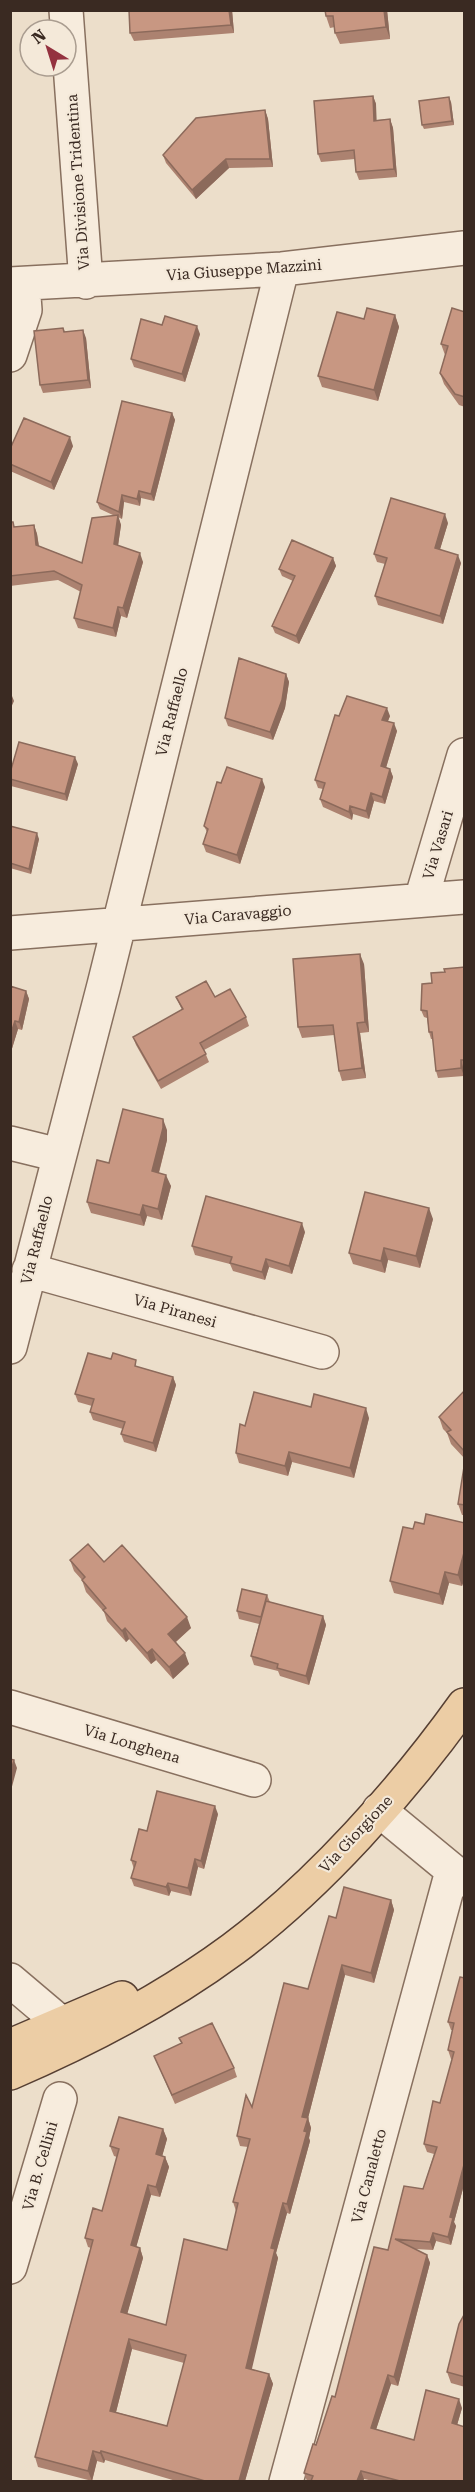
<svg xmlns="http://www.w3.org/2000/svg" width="475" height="2492" font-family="'Roboto Serif',serif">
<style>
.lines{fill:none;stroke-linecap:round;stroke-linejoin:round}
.minor-casing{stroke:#88705f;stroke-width:36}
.major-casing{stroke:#563f33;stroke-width:36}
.minor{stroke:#f7ecdd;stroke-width:33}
.major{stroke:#eccda5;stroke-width:33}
.wall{fill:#ac8270;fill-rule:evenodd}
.shaded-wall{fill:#8c6a5b}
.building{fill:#c89782;stroke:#8c6a5b;stroke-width:1.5;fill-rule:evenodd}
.labels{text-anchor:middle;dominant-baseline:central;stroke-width:4.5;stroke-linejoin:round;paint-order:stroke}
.street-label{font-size:15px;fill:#3a2a22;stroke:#f4e9d9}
</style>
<rect width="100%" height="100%" fill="#ecdeca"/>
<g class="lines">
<defs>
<path id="minor" d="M 66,10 L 86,282
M 10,284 L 282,269 L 464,248
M 10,355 L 25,310 L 23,284
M 421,900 L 464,755
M 10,933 L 464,897
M 10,1143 L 59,1155
M 29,1270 L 322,1352
M 10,1347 L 104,985 L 282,269
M 10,1707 L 254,1780
M 379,1810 L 464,1880
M 10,1980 L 62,2024
M 10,2267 L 60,2099
M 286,2482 L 452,1871"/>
<path id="major" d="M 10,2046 L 122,1998
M 10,2073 C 89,2039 164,2000 233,1949 C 318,1886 403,1790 464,1705"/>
</defs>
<!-- minor casing -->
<use href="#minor" class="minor-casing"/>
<!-- major casing -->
<use href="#major" class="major-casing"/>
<!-- minor -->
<use href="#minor" class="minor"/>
<!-- major -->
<use href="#major" class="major"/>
</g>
<!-- wall -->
<path class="wall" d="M 232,10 L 234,33 L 134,41 L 130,33 Z
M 387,10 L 390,39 L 340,44 L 335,33 L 335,27 L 330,28 L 326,16 Z
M 373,96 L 376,104 L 376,120 L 390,119 L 393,128 L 397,177 L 359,180 L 356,172 L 355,159 L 321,162 L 318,154 Z
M 451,102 L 454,125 L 424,129 L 422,125 Z
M 265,110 L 268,119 L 273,167 L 229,168 L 196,199 L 166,163 L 163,155 Z
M 465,312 L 465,407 L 459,405 L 444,384 L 440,373 L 445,355 L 441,344 Z
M 395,315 L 399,327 L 378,401 L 322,387 L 318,376 L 364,319 Z
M 162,325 L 200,334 L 185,382 L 134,367 L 131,359 Z
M 63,328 L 65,332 L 86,338 L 91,388 L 43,393 L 40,385 Z
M 172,413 L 175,420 L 154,501 L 141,498 L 140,506 L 124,502 L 122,519 L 118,517 L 121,525 L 118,545 L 143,562 L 127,618 L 121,616 L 116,637 L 78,628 L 74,618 L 81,592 L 58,580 L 10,586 L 10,522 L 15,527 L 34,525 L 37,534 L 39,546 L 82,563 L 115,516 L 100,509 L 97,502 Z
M 73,446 L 54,490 L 10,471 L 10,449 Z
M 448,523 L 440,549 L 461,563 L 443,624 L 378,605 L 375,596 L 385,564 L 377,562 L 374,554 Z
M 333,558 L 336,566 L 299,644 L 275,633 L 272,626 L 293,581 L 282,576 L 279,569 Z
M 286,674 L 289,682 L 285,708 L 273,740 L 228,726 L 225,718 Z
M 339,716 L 390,716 L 388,721 L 397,731 L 386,768 L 390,769 L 393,777 L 385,804 L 374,801 L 369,819 L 353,814 L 352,820 L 323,807 L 320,799 L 323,789 L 318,788 L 315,780 Z
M 78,764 L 67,801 L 11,786 L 10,783 L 10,773 Z
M 221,783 L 265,787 L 240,864 L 206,852 L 203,844 L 207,832 L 204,826 Z
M 10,826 L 39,839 L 31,874 L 10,868 Z
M 364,964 L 369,1032 L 360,1033 L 366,1078 L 342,1081 L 339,1071 L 334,1035 L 302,1038 L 298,1027 Z
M 465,967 L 465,1067 L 463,1067 L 464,1076 L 438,1078 L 436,1071 L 433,1039 L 431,1039 L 429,1032 L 427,1018 L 424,1017 L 421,1010 L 432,983 L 445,972 Z
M 10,986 L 26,991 L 29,999 L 22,1030 L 18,1029 L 10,1055 Z
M 176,997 L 215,997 L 246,1017 L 249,1026 L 204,1050 L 209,1062 L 161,1089 L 136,1045 L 133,1037 L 182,1010 Z
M 167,1130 L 167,1140 L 159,1173 L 171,1186 L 162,1220 L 147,1216 L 144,1226 L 91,1213 L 87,1202 L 109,1163 Z
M 433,1219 L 420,1268 L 388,1260 L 385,1273 L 353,1264 L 349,1253 Z
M 305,1232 L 292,1274 L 269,1267 L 265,1280 L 233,1271 L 230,1264 L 195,1255 L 192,1246 Z
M 139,1367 L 173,1377 L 176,1385 L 156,1452 L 124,1442 L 121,1434 L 123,1429 L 93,1420 L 90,1412 L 92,1406 L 78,1402 L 75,1394 Z
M 465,1390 L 465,1459 L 451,1444 L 447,1433 L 443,1429 L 439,1417 Z
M 311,1407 L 369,1418 L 354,1478 L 292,1462 L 288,1476 L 239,1463 L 236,1453 L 245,1426 Z
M 465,1467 L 465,1515 L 462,1515 L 458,1504 Z
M 465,1523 L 465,1577 L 462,1586 L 449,1583 L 443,1605 L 394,1593 L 390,1581 L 424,1524 Z
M 70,1560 L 104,1562 L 191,1628 L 176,1642 L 189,1664 L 173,1679 L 156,1660 L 151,1664 L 129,1639 L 126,1642 L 107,1621 L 104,1612 L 86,1592 L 82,1580 L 74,1571 Z
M 267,1595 L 270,1602 L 323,1616 L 326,1625 L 309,1685 L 280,1676 L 278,1671 L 254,1665 L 251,1656 L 259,1624 L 239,1619 L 237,1611 Z
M 218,1814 L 204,1869 L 198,1867 L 191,1896 L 171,1891 L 169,1896 L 134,1886 L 131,1878 L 134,1869 L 131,1860 L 147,1831 Z
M 391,1900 L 394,1910 L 374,1983 L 345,1975 L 308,2118 L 311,2128 L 309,2138 L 310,2141 L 290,2214 L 287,2213 L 276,2253 L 278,2258 L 251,2369 L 269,2374 L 273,2384 L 245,2481 L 176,2481 L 105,2460 L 104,2463 L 97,2461 L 92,2481 L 38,2467 L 35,2457 L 91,2248 L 88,2247 L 85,2238 L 102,2211 L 117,2157 L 114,2156 L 110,2146 L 163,2129 L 167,2139 L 162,2156 L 165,2157 L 169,2167 L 160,2197 L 151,2195 L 136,2247 L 140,2248 L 143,2258 L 127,2314 L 166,2325 L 227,2250 L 236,2211 L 233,2202 L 248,2147 L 240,2146 L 237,2136 L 252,2107 L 308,1989 L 336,1918 ZM 132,2349 L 184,2363 L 167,2426 L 116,2412 Z
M 465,1978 L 465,2181 L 454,2222 L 456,2226 L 451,2245 L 436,2241 L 433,2250 L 415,2249 L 427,2255 L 430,2263 L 398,2386 L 391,2384 L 376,2429 L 414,2440 L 462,2408 L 457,2425 L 465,2481 L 373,2481 L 364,2479 L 363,2481 L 307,2481 L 304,2473 L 335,2397 L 388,2250 L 423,2189 L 434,2154 L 427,2152 L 424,2144 L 440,2103 L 452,2059 L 451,2059 L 448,2050 L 453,2030 L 451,2030 L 448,2022 Z
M 154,2056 L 234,2068 L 237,2077 L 175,2104 Z
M 465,2313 L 465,2387 L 451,2383 L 447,2372 Z"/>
<!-- shaded-wall -->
<path class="shaded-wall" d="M 229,10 L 232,10 L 234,33 L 231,25 Z
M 384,10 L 387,10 L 390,39 L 386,27 Z
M 373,96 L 376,104 L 377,129 L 374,121 Z
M 449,97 L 451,102 L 454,125 L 452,121 Z
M 265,110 L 268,119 L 273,167 L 270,159 Z
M 390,119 L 393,128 L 397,177 L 394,169 Z
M 226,159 L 229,168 L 196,199 L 192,190 Z
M 395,315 L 399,327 L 378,401 L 374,390 Z
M 197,326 L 200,334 L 185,382 L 182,374 Z
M 83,330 L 86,338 L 91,388 L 88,380 Z
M 172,413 L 175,420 L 154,501 L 151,494 Z
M 70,437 L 73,446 L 54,490 L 51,482 Z
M 139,491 L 141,498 L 140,506 L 137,499 Z
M 122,495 L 124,502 L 122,519 L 119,512 Z
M 445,514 L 448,523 L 438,556 L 435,548 Z
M 118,515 L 121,525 L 117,553 L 114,544 Z
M 34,525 L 37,534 L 40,555 L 36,545 Z
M 140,553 L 143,562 L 127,618 L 123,608 Z
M 458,555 L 461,563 L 443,624 L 440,616 Z
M 333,558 L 336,566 L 299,644 L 296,636 Z
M 118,607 L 121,616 L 116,637 L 113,628 Z
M 286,674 L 289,682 L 285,708 L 273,740 L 270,732 Z
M 12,696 L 14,701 L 10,710 L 10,701 Z
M 387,708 L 390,716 L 385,728 L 382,720 Z
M 394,723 L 397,731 L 384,774 L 381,766 Z
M 75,757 L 78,764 L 67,801 L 65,794 Z
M 390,769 L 393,777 L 385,804 L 382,797 Z
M 262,779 L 265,787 L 240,864 L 237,855 Z
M 371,793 L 374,801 L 369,819 L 366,811 Z
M 350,806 L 353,814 L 352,820 L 349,812 Z
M 37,833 L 39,839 L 31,874 L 29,869 Z
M 360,954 L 364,964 L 369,1032 L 365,1022 Z
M 26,991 L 29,999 L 22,1030 L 19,1022 Z
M 15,1021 L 18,1029 L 10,1055 L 10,1036 Z
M 357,1023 L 360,1033 L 366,1078 L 362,1068 Z
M 461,1060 L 463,1067 L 464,1076 L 461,1068 Z
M 163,1119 L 167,1130 L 167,1140 L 156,1183 L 152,1171 Z
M 166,1175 L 171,1186 L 162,1220 L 158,1209 Z
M 143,1205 L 147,1216 L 144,1226 L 140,1215 Z
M 429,1208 L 433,1219 L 420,1268 L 416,1256 Z
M 302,1223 L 305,1232 L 292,1274 L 289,1266 Z
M 384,1248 L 388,1260 L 385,1273 L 381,1261 Z
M 266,1259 L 269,1267 L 265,1280 L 262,1272 Z
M 173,1377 L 176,1385 L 156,1452 L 153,1443 Z
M 366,1408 L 369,1418 L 354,1478 L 350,1468 Z
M 289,1452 L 292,1462 L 288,1476 L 285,1466 Z
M 465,1549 L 465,1577 L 462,1586 L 458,1575 Z
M 445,1572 L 449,1583 L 443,1605 L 439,1594 Z
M 323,1616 L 326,1625 L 309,1685 L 306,1676 Z
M 187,1617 L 191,1628 L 172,1645 L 168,1634 Z
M 125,1628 L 129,1639 L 126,1642 L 122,1631 Z
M 152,1649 L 156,1660 L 151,1664 L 147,1653 Z
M 185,1653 L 189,1664 L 173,1679 L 169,1667 Z
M 14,1760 L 17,1768 L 10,1794 L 10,1774 Z
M 215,1806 L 218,1814 L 204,1869 L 201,1861 Z
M 195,1859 L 198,1867 L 191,1896 L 188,1888 Z
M 168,1883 L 171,1891 L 169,1896 L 166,1887 Z
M 391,1900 L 394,1910 L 374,1983 L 371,1973 Z
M 342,1965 L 345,1975 L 306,2126 L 302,2117 Z
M 308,2118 L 311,2128 L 309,2138 L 310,2141 L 290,2214 L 287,2204 Z
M 163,2129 L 167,2139 L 160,2164 L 156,2154 Z
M 165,2157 L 169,2167 L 160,2197 L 156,2187 Z
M 465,2161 L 465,2181 L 454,2222 L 456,2226 L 451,2245 L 448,2237 L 450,2217 Z
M 148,2185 L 151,2195 L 134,2255 L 131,2245 Z
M 283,2203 L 287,2213 L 276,2253 L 278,2258 L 250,2377 L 246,2368 L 271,2248 Z
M 433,2233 L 436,2241 L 433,2250 L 430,2242 Z
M 140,2248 L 143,2258 L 125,2322 L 121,2312 Z
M 427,2255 L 430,2263 L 398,2386 L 394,2377 Z
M 129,2339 L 132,2349 L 114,2420 L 110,2411 Z
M 269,2374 L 273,2384 L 245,2481 L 239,2481 Z
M 388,2375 L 391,2384 L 374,2436 L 371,2428 Z
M 459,2399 L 462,2408 L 455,2432 L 452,2423 Z
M 93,2451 L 97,2461 L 92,2481 L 88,2471 Z
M 101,2451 L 105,2460 L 104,2463 L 100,2453 Z
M 361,2471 L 364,2479 L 363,2481 L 357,2481 Z"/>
<!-- building -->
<path class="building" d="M 129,10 L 229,10 L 231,25 L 130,33 Z
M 325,10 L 384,10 L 386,27 L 335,33 L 333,16 L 326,16 Z
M 373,96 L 374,121 L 390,119 L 394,169 L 356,172 L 354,150 L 318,154 L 314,101 Z
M 449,97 L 452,121 L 422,125 L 419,101 Z
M 265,110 L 270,159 L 226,159 L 192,190 L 163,155 L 196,118 Z
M 367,308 L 395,315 L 374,390 L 318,376 L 337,312 L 364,319 Z
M 452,308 L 465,312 L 465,397 L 455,394 L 440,373 L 448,346 L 441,344 Z
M 165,316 L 197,326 L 182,374 L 131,359 L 141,319 L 162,325 Z
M 63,328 L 64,332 L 83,330 L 88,380 L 40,385 L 34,331 Z
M 122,401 L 172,413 L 151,494 L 139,491 L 137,499 L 122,495 L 119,512 L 97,502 Z
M 24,418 L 70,437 L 51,482 L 10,464 L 10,449 Z
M 391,498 L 445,514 L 435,548 L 458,555 L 440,616 L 375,596 L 387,558 L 374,554 Z
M 118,515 L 114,544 L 140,553 L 123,608 L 118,607 L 113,628 L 74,618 L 82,585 L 54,571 L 10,576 L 10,522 L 13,522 L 14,527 L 34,525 L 36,545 L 82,563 L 92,518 Z
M 292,540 L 333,558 L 296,636 L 272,626 L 295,576 L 279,569 Z
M 239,658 L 286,674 L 282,700 L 270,732 L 225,718 Z
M 347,696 L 387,708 L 382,720 L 394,723 L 381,766 L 390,769 L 382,797 L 371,793 L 366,811 L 350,806 L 349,812 L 320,799 L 325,783 L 315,780 L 335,715 L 339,716 Z
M 19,742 L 75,757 L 65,794 L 10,779 L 10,773 Z
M 227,767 L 262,779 L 237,855 L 203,844 L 208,829 L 204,826 L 217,782 L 221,783 Z
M 10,826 L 37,833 L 29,869 L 10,863 Z
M 360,954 L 365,1022 L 357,1023 L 362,1068 L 339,1071 L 333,1025 L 298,1027 L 293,959 Z
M 465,967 L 465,1060 L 461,1060 L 461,1068 L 436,1071 L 432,1032 L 429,1032 L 427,1011 L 421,1010 L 422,984 L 432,983 L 431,973 L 445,972 L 444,969 Z
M 206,981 L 215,997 L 230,989 L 246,1017 L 200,1043 L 206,1054 L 158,1081 L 133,1037 L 183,1009 L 176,997 Z
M 10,986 L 26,991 L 19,1022 L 15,1021 L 10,1036 Z
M 123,1109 L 163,1119 L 163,1128 L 152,1171 L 166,1175 L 158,1209 L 143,1205 L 140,1215 L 87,1202 L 97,1160 L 109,1163 Z
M 365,1192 L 429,1208 L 416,1256 L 384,1248 L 381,1261 L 349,1253 Z
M 206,1196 L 302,1223 L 289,1266 L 266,1259 L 262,1272 L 230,1263 L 232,1257 L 192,1246 Z
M 88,1353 L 111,1359 L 113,1353 L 136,1360 L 135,1366 L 173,1377 L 153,1443 L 121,1434 L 125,1422 L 90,1412 L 94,1399 L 75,1394 Z
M 465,1390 L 465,1452 L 447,1432 L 451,1430 L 439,1417 Z
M 254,1392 L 311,1407 L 314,1394 L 366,1408 L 350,1468 L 289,1452 L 285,1466 L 236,1453 L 240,1424 L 245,1426 Z
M 464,1467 L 465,1467 L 465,1505 L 458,1504 Z
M 426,1514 L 465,1523 L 465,1549 L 458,1575 L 445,1572 L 439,1594 L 390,1581 L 403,1527 L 413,1529 L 415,1522 L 424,1524 Z
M 88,1544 L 104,1562 L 122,1545 L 187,1617 L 168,1634 L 185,1653 L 169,1667 L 152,1649 L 147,1653 L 125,1628 L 122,1631 L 103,1610 L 106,1608 L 82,1580 L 85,1577 L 70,1560 Z
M 242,1589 L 267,1595 L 261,1617 L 237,1611 Z
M 266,1601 L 323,1616 L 306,1676 L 277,1668 L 278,1664 L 251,1656 Z
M 10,1759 L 14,1760 L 10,1774 Z
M 157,1791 L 215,1806 L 201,1861 L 195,1859 L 188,1888 L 168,1883 L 166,1887 L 131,1878 L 136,1862 L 131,1860 L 139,1829 L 147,1831 Z
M 344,1887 L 391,1900 L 371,1973 L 342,1965 L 302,2117 L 308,2118 L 304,2131 L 307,2132 L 287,2204 L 283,2203 L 271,2248 L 275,2249 L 246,2368 L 269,2374 L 239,2481 L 205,2481 L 101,2451 L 100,2453 L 93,2451 L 88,2471 L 35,2457 L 93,2240 L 85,2238 L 93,2208 L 102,2211 L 119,2149 L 110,2146 L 119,2117 L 163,2129 L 156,2154 L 165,2157 L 156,2187 L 148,2185 L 131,2245 L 140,2248 L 121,2312 L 166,2325 L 184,2239 L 227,2250 L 238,2203 L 233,2202 L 250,2139 L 237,2136 L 246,2095 L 252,2107 L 284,1983 L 308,1989 L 329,1916 L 336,1918 ZM 129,2339 L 186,2355 L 167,2426 L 110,2411 Z
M 460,1977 L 465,1978 L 465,2161 L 450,2217 L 453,2218 L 448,2237 L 433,2233 L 430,2242 L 395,2239 L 427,2255 L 394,2377 L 388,2375 L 371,2428 L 414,2440 L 426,2390 L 459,2399 L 452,2423 L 465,2427 L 465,2481 L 400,2481 L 361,2471 L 357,2481 L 311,2481 L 313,2476 L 304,2473 L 313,2444 L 316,2445 L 332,2396 L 335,2397 L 374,2247 L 388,2250 L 404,2186 L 423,2189 L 437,2147 L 424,2144 L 433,2101 L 440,2103 L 454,2052 L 448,2050 L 454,2023 L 448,2022 Z
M 212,2023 L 234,2068 L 172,2095 L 154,2056 L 182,2043 L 179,2038 Z
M 465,2313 L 465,2377 L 447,2372 L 459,2324 Z"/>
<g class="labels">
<!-- street labels -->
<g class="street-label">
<text transform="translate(78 182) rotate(-94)">Via Divisione Tridentina</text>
<text transform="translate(244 270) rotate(-4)">Via Giuseppe Mazzini</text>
<text transform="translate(172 712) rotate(-76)">Via Raffaello</text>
<text transform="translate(438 845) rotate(-73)">Via Vasari</text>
<text transform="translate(238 915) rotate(-5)">Via Caravaggio</text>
<text transform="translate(37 1240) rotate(-76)">Via Raffaello</text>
<text transform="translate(175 1311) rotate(16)">Via Piranesi</text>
<text transform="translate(132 1744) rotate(17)">Via Longhena</text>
<text transform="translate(356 1834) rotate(-47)">Via Giorgione</text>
<text transform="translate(40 2166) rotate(-74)">Via B. Cellini</text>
<text transform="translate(369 2176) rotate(-75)">Via Canaletto</text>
</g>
</g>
<!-- border -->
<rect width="475" height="2492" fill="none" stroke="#3a2a22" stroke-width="24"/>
<!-- north arrow -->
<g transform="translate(48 48) rotate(322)"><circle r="28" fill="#f4e9d9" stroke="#aa9d90" stroke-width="1.5"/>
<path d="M0-4.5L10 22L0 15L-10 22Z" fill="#94323f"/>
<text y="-9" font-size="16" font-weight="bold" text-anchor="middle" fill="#3a2a22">N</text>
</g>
</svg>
